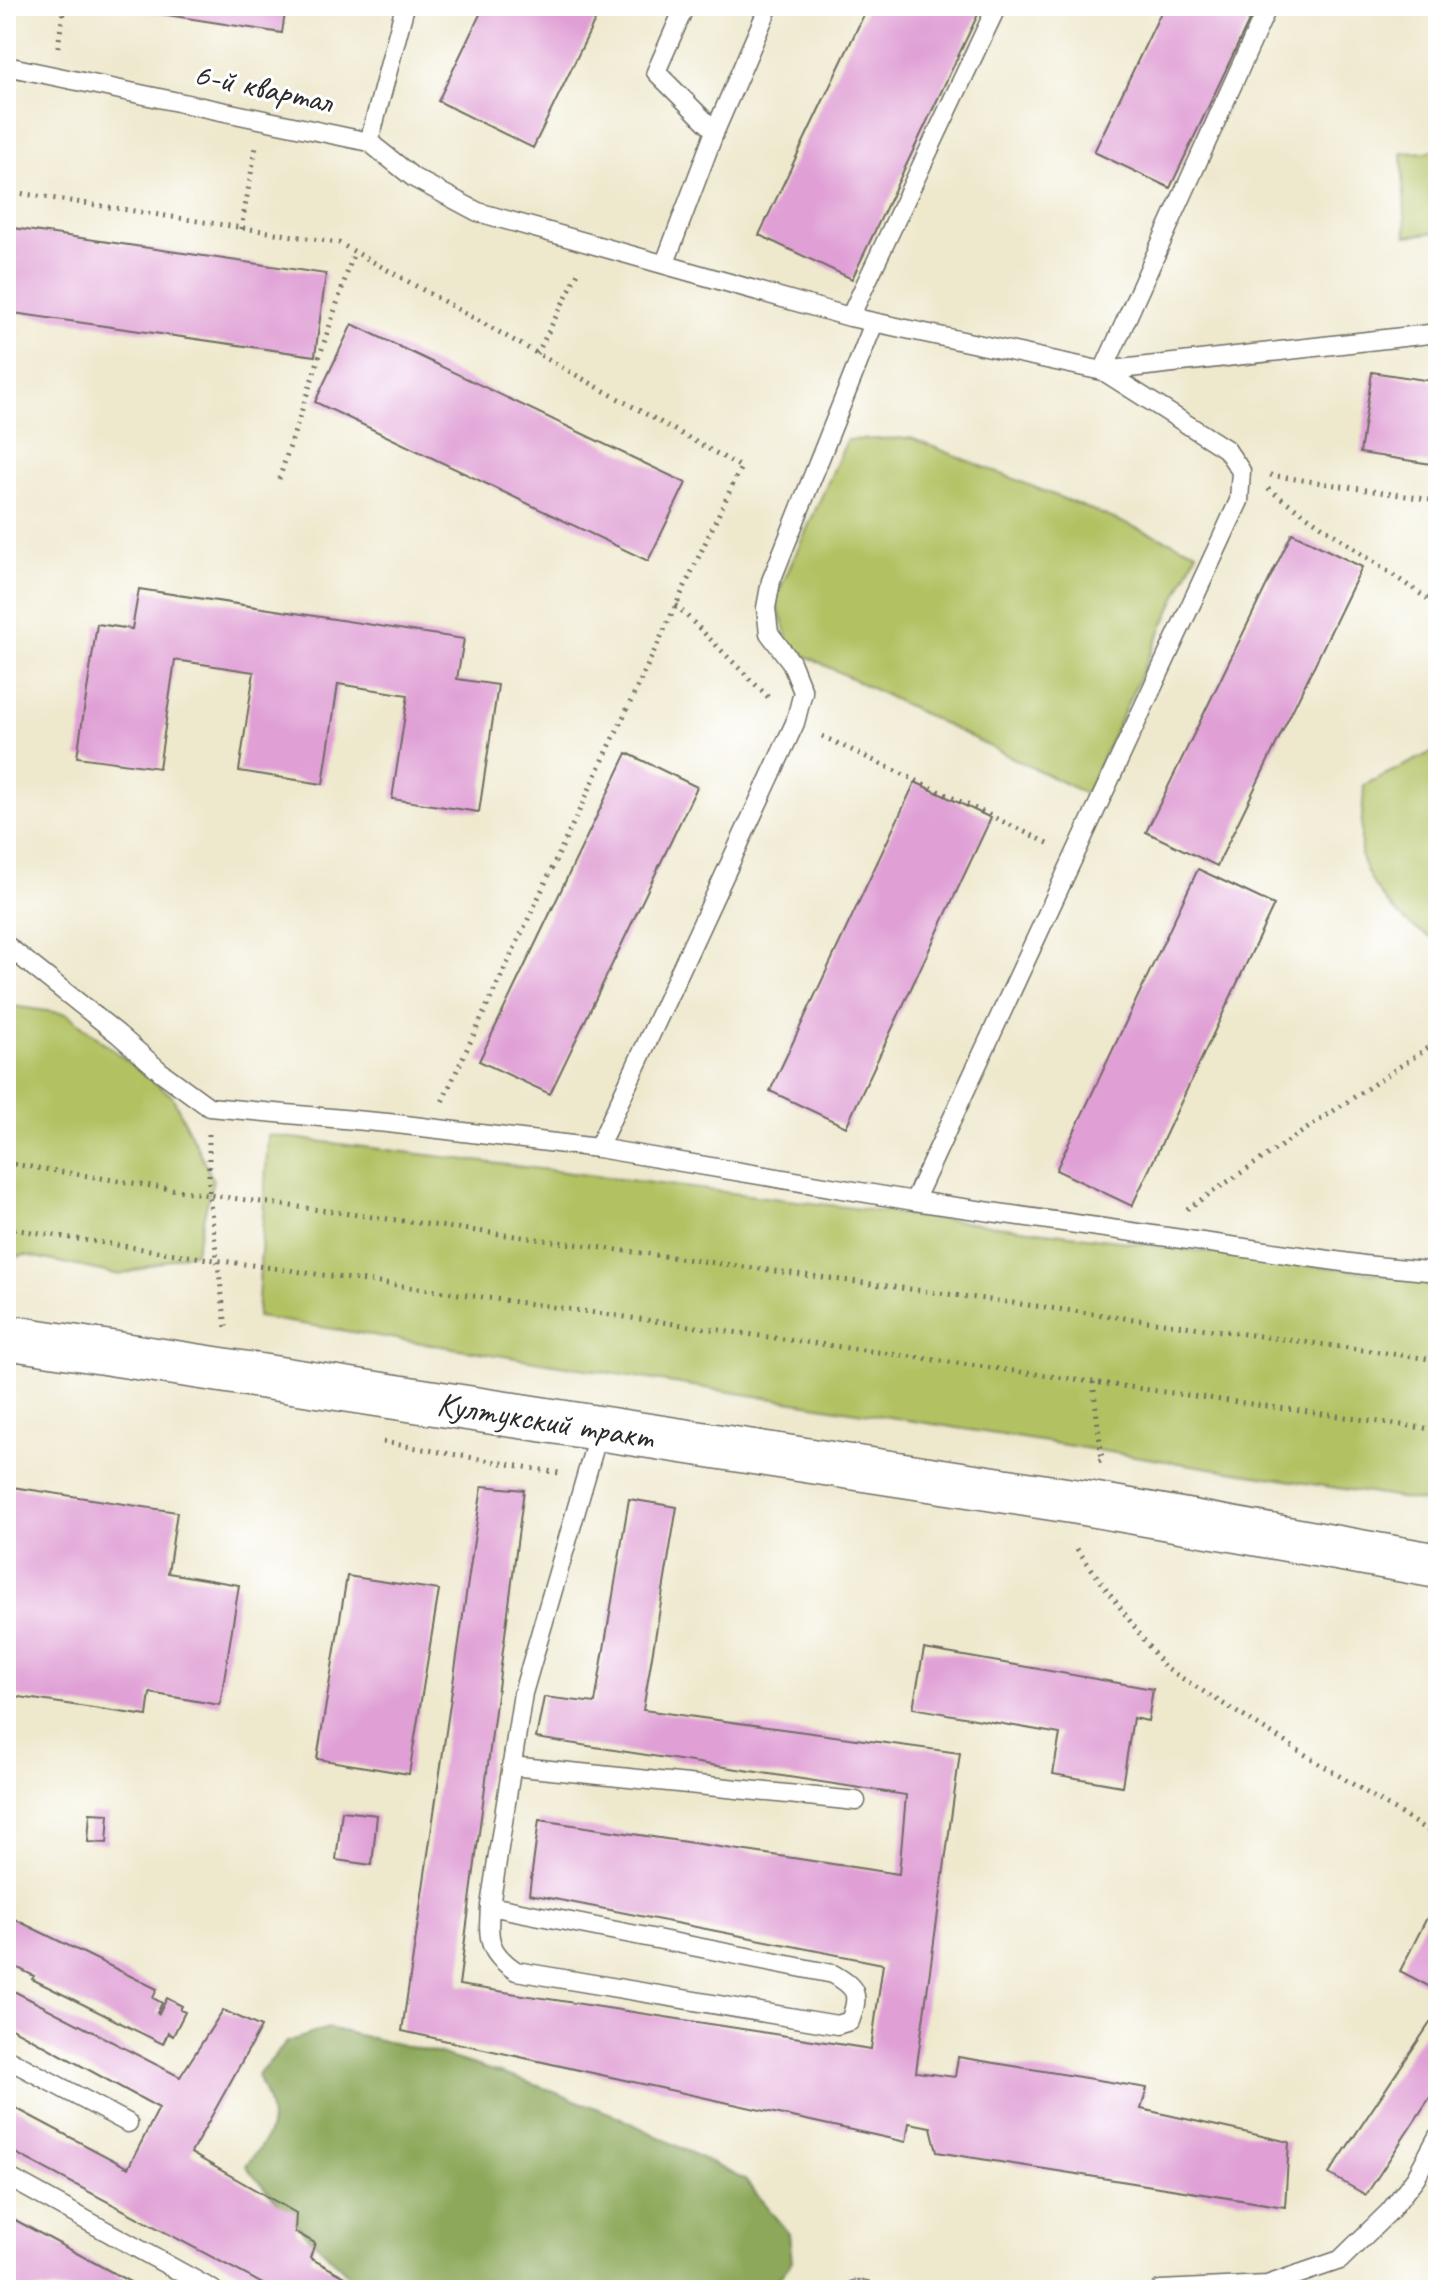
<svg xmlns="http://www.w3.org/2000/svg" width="1444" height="2296" font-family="Caveat,sans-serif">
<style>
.green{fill:#b2c264;stroke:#6e7648;stroke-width:2}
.forest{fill:#8da85a;stroke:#5c6a42;stroke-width:2}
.building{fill:#e0a0d5}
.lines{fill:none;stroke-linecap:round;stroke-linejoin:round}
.service-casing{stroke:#6f6d63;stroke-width:21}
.primary-casing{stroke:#6f6d63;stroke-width:47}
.path{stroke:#6f6d63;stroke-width:5;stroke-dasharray:2 6;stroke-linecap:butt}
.service{stroke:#fff;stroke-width:18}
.primary{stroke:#fff;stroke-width:44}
.labels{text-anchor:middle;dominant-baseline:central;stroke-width:6;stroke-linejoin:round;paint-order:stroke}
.street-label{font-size:34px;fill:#2b2b2b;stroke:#fff}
</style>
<rect width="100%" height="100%" fill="#fff"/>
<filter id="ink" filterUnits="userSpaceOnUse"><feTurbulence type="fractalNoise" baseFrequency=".0125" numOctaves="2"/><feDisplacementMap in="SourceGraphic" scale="16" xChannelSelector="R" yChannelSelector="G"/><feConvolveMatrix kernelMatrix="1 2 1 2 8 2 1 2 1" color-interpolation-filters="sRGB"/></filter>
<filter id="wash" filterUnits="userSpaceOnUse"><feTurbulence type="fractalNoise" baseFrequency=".006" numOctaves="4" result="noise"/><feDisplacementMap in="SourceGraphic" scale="32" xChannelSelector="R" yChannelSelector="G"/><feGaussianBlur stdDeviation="1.8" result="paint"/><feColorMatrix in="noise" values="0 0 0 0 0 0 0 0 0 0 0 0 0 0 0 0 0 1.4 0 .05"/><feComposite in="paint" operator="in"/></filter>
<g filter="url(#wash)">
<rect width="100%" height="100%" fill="#eee8cc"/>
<!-- green -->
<path class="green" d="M 1438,148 L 1438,232 L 1406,236 L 1402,153 L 1427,152 Z
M 911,438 L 1197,552 L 1086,794 L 792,649 L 775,600 L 847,440 Z
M 1438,749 L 1438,940 C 1404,928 1374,894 1362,860 C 1358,847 1364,801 1364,785 Z
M 6,1005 L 67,1014 L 172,1096 L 213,1180 L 195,1252 L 120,1275 L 25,1255 L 6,1259 Z
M 268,1135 L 1438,1281 L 1438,1504 L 257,1317 Z"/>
<!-- forest -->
<path class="forest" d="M 328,2028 L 436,2053 L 525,2081 L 617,2116 L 745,2180 L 789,2234 L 792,2261 L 775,2283 L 755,2290 L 364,2290 L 309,2237 L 252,2174 L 246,2165 C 279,2126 275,2119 258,2075 L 287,2042 Z"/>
<g id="blocks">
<!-- building -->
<path class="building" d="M 110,6 L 286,6 L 282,33 Z
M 484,6 L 602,6 L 533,148 L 438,101 Z
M 868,6 L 982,6 L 852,279 L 759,235 Z
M 1164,6 L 1256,6 L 1170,188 L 1094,152 Z
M 6,227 L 326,274 L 315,356 L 6,312 Z
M 352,324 L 686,483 L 648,561 L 315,402 Z
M 1372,372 L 1438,382 L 1438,465 L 1360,453 Z
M 1292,533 L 1362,567 L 1217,866 L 1146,832 Z
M 139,589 L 464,639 L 457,679 L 498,685 L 479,812 L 392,799 L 408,695 L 338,684 L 323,784 L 239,771 L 254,672 L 175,660 L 159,768 L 77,757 L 97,624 L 132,629 Z
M 627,753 L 697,787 L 550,1094 L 479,1061 Z
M 915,782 L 991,818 L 846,1127 L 770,1091 Z
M 1198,869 L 1274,905 L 1132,1206 L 1056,1170 Z
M 6,1486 L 177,1512 L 168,1573 L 239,1585 L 220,1705 L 150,1693 L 147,1716 L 6,1695 Z
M 482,1486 L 524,1490 L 459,1985 L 871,2049 L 883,1964 L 529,1894 L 539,1820 L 899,1874 L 906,1795 L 536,1738 L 544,1697 L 595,1703 L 629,1499 L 677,1507 L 643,1710 L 960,1753 L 916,2072 L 955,2077 L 958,2057 L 1147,2088 L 1141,2109 L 1289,2142 L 1285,2207 L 937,2152 L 931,2127 L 909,2123 L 906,2142 L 402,2031 Z
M 347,1576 L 439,1590 L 409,1774 L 317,1759 Z
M 924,1649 L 1153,1689 L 1148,1721 L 1133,1718 L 1122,1786 L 1053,1774 L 1060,1734 L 913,1708 Z
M 342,1811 L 377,1815 L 372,1865 L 336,1860 Z
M 90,1813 L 109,1814 L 107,1843 L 88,1842 Z
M 1438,1896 L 1438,1991 L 1400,1971 Z
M 10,1917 L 157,1989 L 153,1998 L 162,2003 L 157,2013 L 159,2014 L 167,1998 L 182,2006 L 180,2010 L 185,2012 L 173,2036 L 168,2033 L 163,2044 L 32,1979 L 34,1976 L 6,1962 L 6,1925 Z
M 6,1987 L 180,2077 L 223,2010 L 261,2027 L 191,2153 L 296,2213 L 295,2232 L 315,2243 L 310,2258 L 369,2290 L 274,2290 L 6,2148 L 6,2103 L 128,2168 L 159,2108 L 6,2025 Z
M 1438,2011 L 1438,2085 L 1366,2195 L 1329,2174 Z
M 6,2215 L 145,2290 L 6,2290 Z"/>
</g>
</g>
<g filter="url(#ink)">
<use href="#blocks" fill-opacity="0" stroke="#6f6d63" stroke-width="2"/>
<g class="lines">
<defs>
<path id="service" d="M 685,6 L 656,72 L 715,131
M 6,66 L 369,142 L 405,6
M 665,263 L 715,131 L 769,6
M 850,317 L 997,6
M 1103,371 L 1268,6
M 1103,371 L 1438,333
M 6,945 L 118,1034 L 161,1072 L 209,1107 L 388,1123 L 598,1148 L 914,1201 L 1239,501 L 1241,471 L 1226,449 L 1103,371 L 850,317 L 478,212 L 414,178 L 369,142
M 598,1148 L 795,723 L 803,692 L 791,662 L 769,633 L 766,608 L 771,581 L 874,323
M 914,1201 L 1364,1265 L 1438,1272
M 511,1766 L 856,1801
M 490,1906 L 833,1974 C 857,1988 860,1994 850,2021 L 837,2025 L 516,1971 C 487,1952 488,1938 490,1906 L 523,1693 L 600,1428
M 6,2058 L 128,2123
M 6,2176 L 213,2290
M 855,2290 L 865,2290
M 1160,2290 L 1267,2285 L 1340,2260 L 1390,2211 L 1416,2177 L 1438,2136"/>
<path id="primary" d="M 6,1337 L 1085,1503 L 1438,1566"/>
</defs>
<!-- service casing -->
<use href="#service" class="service-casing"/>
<!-- primary casing -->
<use href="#primary" class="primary-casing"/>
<!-- path -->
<path class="path" d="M 58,47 L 64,6
M 6,191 L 339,243 L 741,467 L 442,1102
M 241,229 L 256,147
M 537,354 L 580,269
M 1270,475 L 1438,501
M 279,479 L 354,252
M 1268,489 L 1438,606
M 676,605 L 772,701
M 822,736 L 1048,843
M 209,1134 L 209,1195 L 226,1327
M 6,1163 L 209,1195 L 1438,1360
M 1187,1209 L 1438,1041
M 6,1228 L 215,1260 L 1438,1430
M 1093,1382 L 1102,1460 L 1098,1462
M 383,1442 L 559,1473
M 1077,1549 L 1164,1667 L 1438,1837"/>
<!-- service -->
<use href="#service" class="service"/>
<!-- primary -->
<use href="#primary" class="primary"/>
</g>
</g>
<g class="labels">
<!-- street labels -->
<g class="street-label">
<text transform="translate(263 87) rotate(12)">6-й квартал</text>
<text transform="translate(545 1420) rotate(9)">Култукский тракт</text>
</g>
</g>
<!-- margin -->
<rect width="1444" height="2296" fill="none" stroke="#fff" stroke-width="32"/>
</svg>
